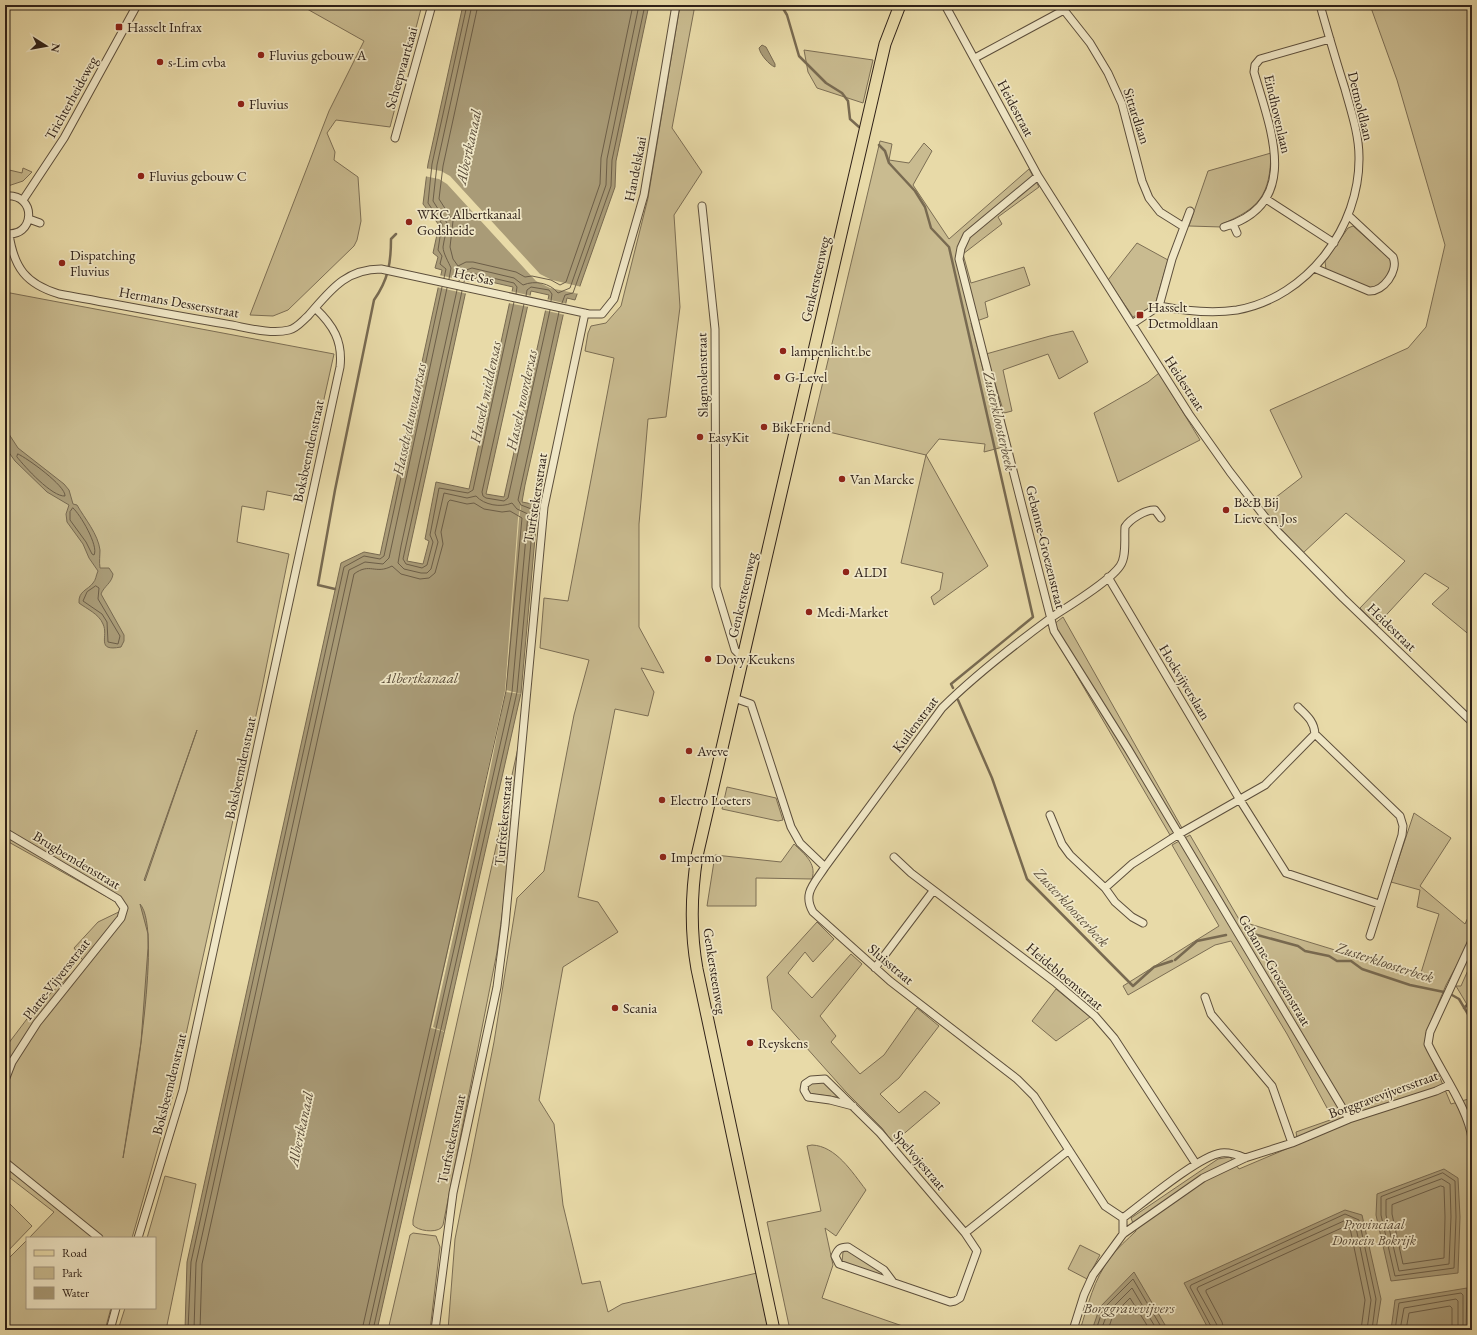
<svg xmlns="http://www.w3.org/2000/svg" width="1477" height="1335" font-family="'EB Garamond',serif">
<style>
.green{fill:#c9bb90;stroke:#7c6e54}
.water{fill:#a99b77;stroke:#786a51;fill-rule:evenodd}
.pier{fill:#e8daa8}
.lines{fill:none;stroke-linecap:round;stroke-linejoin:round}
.shore{stroke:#6c5e48;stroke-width:1}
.stream{stroke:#786a51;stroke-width:2.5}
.minor-casing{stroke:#5d4f3c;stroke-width:9}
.primary-casing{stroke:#2f2118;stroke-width:13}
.minor{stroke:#f0e7c6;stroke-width:7}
.primary{stroke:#e8daa8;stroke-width:11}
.poi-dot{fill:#8f2418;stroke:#f0e7c6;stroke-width:1.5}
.labels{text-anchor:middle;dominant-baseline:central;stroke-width:3.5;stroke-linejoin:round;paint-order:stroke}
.poi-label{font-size:14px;fill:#2f2118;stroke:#f0e7c6;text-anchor:start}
.street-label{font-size:14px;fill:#2f2118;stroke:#f0e7c6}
.park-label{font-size:14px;font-style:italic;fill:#564836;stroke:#f0e7c6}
.water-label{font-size:15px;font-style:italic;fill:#5a4c39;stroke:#f0e7c6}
</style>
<rect width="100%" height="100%" fill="#e8daa8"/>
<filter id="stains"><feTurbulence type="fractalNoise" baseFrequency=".005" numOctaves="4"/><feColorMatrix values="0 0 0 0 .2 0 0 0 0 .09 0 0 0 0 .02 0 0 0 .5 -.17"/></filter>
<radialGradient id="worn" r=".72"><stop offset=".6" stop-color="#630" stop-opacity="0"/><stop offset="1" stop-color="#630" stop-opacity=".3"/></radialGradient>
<!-- green -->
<path class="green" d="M 300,5 L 422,5 L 390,127 L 336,120 L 327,133 L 335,152 L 334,160 L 358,177 L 361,221 L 357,240 L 354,246 L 288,310 L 273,316 L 250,315 L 329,111 L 364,41 Z
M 680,5 L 695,5 L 672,128 L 702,172 L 674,215 L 680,307 L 666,417 L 648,419 L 639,524 L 639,627 L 664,673 L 641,668 L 654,692 L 648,716 L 615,709 L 578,897 L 598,902 L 618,932 L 563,967 L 539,1100 L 554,1124 L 563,1205 L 582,1284 L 600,1281 L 608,1312 L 622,1304 L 757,1273 L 768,1329 L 448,1330 L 455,1239 L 494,1042 L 517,898 L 544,871 L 574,715 L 589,660 L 540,648 L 544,598 L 568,601 L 614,358 L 585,351 L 588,333 L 591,326 L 606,323 L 621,306 L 648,198 Z
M 1370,5 L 1472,5 L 1472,637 L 1432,604 L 1449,588 L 1425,573 L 1377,625 L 1360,608 L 1405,561 L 1346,513 L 1303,553 L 1262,508 L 1302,477 L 1270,410 L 1408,348 L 1426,327 L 1445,245 L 1397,80 Z
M 804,50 L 873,60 L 863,103 L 817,88 L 808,72 Z
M 880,141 L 892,144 L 889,160 L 909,163 L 924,143 L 932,151 L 913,185 L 949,239 L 1029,169 L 1039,187 L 998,217 L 1002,224 L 963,254 L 971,283 L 1024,267 L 1030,285 L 985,302 L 988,317 L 971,323 L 1003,447 L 984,452 L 985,444 L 939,439 L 926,455 L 988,566 L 934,605 L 931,597 L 940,590 L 943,573 L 901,563 L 926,455 L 812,428 Z
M 1271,153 C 1270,195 1260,208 1222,224 L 1222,227 L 1189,226 L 1208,171 Z
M 23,168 L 32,172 L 23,181 L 5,187 L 5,169 L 22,173 Z
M 1353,226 L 1390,259 L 1392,268 L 1380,286 L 1373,290 L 1326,270 L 1325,261 L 1348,228 Z
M 1137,243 L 1168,260 L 1155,305 L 1133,317 L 1108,280 Z
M 5,292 L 334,354 L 302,498 L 267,491 L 264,510 L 242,506 L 237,542 L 289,554 L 262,688 L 172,1098 L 132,1238 L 29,1238 L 54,1212 L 5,1174 L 5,1048 L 36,1007 L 84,962 L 74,948 L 98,922 L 127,908 L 5,840 Z
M 1073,331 L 1088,362 L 1059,379 L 1048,354 L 1003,370 L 1012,411 L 1004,413 L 986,354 L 1050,336 Z
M 1159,373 L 1200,440 L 1118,482 L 1094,413 L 1148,382 Z
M 1063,617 L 1182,828 L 1170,835 L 1049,628 Z
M 518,748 L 503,908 L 497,952 L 443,1225 L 441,1228 C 435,1233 418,1231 413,1225 L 413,1220 Z
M 727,787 L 776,798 L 783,820 L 778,821 L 722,809 Z
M 1414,813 L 1451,838 L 1420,886 L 1465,924 L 1472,909 L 1472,937 L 1446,985 L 1426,1033 L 1427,1047 L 1451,1104 L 1472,1098 L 1472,1330 L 1080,1330 C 1088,1305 1094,1279 1110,1258 C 1117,1248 1128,1239 1136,1231 L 1131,1218 L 1218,1159 L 1230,1157 L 1239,1169 L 1298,1144 L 1296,1132 L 1333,1119 L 1287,1034 L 1231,941 L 1215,945 L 1128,995 L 1123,986 L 1219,926 L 1172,845 L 1190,835 L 1240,921 L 1420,976 L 1439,914 L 1417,907 L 1420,890 L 1391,882 Z
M 794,844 C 804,854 817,863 812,879 L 756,878 L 756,906 L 707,906 L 715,855 L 781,862 Z
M 817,922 L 834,939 L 813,962 L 805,952 L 788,973 L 812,998 L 851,954 L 862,964 L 820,1016 L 836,1036 L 831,1042 L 860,1074 L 884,1055 L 917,1008 L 939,1026 L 899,1078 L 880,1094 L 899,1113 L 925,1091 L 940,1103 L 893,1143 L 882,1128 L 846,1092 L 772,1009 L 767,977 Z
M 1472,961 L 1472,1013 L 1456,986 L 1461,986 Z
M 1056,989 L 1090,1017 L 1056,1041 L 1032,1021 Z
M 823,1081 L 839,1096 L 837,1097 L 812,1094 L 809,1092 L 808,1087 L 810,1083 Z
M 812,1145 C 836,1146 852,1172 866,1190 L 836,1236 L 825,1228 L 833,1265 L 822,1298 L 914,1330 L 790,1330 L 767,1222 L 821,1211 L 807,1146 Z
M 165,1176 L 196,1184 L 166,1330 L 118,1330 L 125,1308 L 155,1308 L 155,1238 L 147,1238 Z
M 5,1199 L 32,1226 L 5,1254 Z
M 413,1233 L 436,1236 L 440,1247 L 430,1330 L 388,1330 L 410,1235 Z
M 27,1240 L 27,1308 L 111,1308 L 105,1330 L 5,1330 L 5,1262 Z
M 1080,1245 L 1100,1255 L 1087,1279 L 1068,1269 Z
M 848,1250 L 882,1272 L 881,1275 L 842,1262 L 843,1252 Z"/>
<!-- water -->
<path class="water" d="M 463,5 L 649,5 L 616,161 L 615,187 L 575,300 L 567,298 L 525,485 L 522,502 L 538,505 L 521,693 L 377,1330 L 185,1330 L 187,1262 L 341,563 L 364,552 L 380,555 L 442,270 L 435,268 L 438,257 L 433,253 L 439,225 L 423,204 L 428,164 ZM 469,277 L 513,287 L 469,489 L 436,482 L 425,539 L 429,541 L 423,564 L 407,561 ZM 531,291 L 549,295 L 504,497 L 486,494 Z
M 762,45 L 766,47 L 775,64 L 775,67 C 769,65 760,54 759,48 Z
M 5,428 L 18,448 L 64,484 L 69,490 L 73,504 L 77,505 C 85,519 98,534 100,550 C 100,555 99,562 100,568 L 109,568 L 113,574 C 112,583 104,586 101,594 L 124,635 L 124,641 L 121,647 C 95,652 109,636 103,624 C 99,614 87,609 79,603 C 78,591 88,590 93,583 C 96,580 96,575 98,571 L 89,558 L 83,544 L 67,522 L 66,514 L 69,505 L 47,492 L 15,461 L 5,447 Z
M 197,730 L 145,881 L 144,880 Z
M 140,904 C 164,930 130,1117 123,1158 L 141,1042 L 148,948 L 148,934 Z
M 1444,1169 L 1458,1178 L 1460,1217 L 1458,1273 L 1391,1281 L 1376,1215 L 1377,1194 Z
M 1345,1210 L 1362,1215 L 1381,1299 L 1376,1330 L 1209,1330 L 1184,1283 Z
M 1134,1272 L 1168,1330 L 1092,1330 L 1100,1307 Z
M 1467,1288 L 1466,1330 L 1391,1330 L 1395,1300 Z"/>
<!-- pier -->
<path class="pier" d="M 425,168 L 441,171 L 450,176 L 540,274 L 552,280 L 582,287 L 579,294 L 550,288 L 536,281 L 447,184 L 439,179 L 424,176 Z
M 439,275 L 470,282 L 468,294 L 436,287 Z
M 510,291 L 532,296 L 529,307 L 508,303 Z
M 546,299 L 568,304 L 565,315 L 543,310 Z
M 522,500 L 519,519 L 506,690 L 522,694 L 506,692 L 502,709 L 489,776 L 433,1027 L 446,1032 L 431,1028 L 505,691 L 518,518 Z"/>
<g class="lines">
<!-- shore -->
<path class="shore" d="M 478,5 L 443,166 L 439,199 L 453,221 L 450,247 L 453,259 L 458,266 L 466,262 L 473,262 L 516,272 L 525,277 L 532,276 L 551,280 L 560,285 L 566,282 L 600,184 L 601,158 L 633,5
M 444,278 L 446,269 L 440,264 L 442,256 L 438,250 L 442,224 L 428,203 L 432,164 L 467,5
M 449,279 L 451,268 C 449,263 443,253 443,247 C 444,239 447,231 447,223 L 433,201 L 437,165 L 472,5
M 459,281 L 463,271 L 472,268 L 514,278 L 523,285 C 535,280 550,283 558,293 L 570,288 L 606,185 L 607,159 L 639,5
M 464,282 L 466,275 L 471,273 L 514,283 L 517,287 L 516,294
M 462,291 L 403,559 L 406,564 L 422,568 L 427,565 L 433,542 L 430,535 L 439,488 L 468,493 L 473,490 L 514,302
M 526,296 L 527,290 L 531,287 L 549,290 L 552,294 L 551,301
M 562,303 L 565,295 L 573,293 L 611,186 L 612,160 L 645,5
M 524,304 L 482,492 L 483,496 L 486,498 L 504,501 L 508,498 L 550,310
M 18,454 C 27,458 66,486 65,496 C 52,497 25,467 17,457 Z
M 73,508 C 80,514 99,546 94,555 L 92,554 L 86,542 L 70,520 L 70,512 Z
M 96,586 L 99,588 L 98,599 L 120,636 L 118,644 L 108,642 L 107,622 L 102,614 L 83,601 L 87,592 Z
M 1443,1173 L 1455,1181 L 1456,1217 L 1454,1268 L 1395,1276 L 1381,1215 L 1381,1197 Z
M 1442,1179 L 1450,1184 L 1451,1217 L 1449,1264 L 1399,1271 L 1386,1215 L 1386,1200 Z
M 1441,1186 L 1444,1187 L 1445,1217 L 1444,1258 L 1403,1264 L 1392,1214 L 1392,1205 Z
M 188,1330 L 191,1262 L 344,567 L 364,556 L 380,559 L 384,556 L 442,287
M 194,1330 L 196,1263 L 349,570 L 365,562 L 383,564 L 389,558 L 447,288
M 200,1330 L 202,1264 L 354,574 C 370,562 375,575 392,566 L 401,574 L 420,579 L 429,578 L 435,573 L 443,544 L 441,532 L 448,502 L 450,500 L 467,504 L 474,503 L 484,509 L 502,512 L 510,511 L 522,518 L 506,691 L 362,1330
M 368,1330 L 512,692 L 528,514 L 517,509 L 512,503 C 501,508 484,505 476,496 L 467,498 L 444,493 L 435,533 L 438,542 L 431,569 L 427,573 L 421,573 L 404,569 L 398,563 L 401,546 L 457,290
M 373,1330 L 517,692 L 534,510 L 521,505 L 518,500 L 559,312
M 1096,1330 L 1103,1309 L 1133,1279 L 1163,1330
M 1101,1330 L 1108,1312 L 1132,1288 L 1157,1330
M 1108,1330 L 1113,1315 L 1130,1298 L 1150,1330
M 1213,1330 L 1190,1287 L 1191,1285 L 1345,1214 L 1359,1220 L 1376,1299 L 1372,1330
M 1218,1330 L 1217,1325 L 1197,1289 L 1198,1287 L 1346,1220 L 1355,1223 L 1371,1300 L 1367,1330
M 1224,1330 L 1222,1322 L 1206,1292 L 1206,1290 L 1346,1226 L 1350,1228 L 1365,1300 L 1361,1330
M 1395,1330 L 1399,1303 L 1461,1293 L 1463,1295 L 1463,1330
M 1400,1330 L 1404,1308 L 1456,1299 L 1458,1301 L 1458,1330
M 1406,1330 L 1409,1313 L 1450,1306 L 1452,1308 L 1452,1330"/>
<!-- stream -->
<path class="stream" d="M 781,5 L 787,15 L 799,56 L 826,83 L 842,93 L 848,101 L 850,119 L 859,127
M 879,145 L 885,151 L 889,163 L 915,191 L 925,207 L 931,228 L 949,247 L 1033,617 L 951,684 L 953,688
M 335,589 L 318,585 L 335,490 L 374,300 C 388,280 391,264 391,239 L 396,234
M 958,700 L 992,778 L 1027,879 L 1133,986 L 1154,967 L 1172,961
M 1250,933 L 1298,946 L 1305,951 L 1329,956 L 1337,961 L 1351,961 L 1362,969 L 1410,985 L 1444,992
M 1175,960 L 1197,941 L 1226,935
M 1452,995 L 1459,999 L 1472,1021
M 1464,1008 L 1472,1000"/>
<defs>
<path id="minor" d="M 945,5 L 1038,176 L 1189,414 L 1230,472 L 1268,521 L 1280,534 L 1343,598 L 1472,722
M 1060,5 L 1090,43 L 1108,73 L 1122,104 L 1142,181 L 1149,198 L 1160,212 L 1184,227
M 975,58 L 1064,10
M 395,138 L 432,5
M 1038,176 L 967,235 L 961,248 L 959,259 L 1054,631 L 1128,749 L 1349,1119
M 5,196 C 39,193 34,240 5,233
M 1266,199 L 1334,243
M 23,200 L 64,138 L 137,5
M 702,206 L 715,329 L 716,587 L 735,650 L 743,658
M 29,219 L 40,223
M 1233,224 L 1237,233
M 1224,227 C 1303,204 1270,128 1254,72 L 1255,65 L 1260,59 L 1330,39
M 9,234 C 14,268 26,284 59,294 C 115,304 170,315 226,324 C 245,327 270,335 289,330 C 297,328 302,321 308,316 C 330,291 345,269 381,269 L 589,314 L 602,314 L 614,299 L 644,195 L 676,5
M 1314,268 L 1369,291 C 1383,292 1399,271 1393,257 L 1349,216
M 1159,306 L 1172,259 L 1190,211
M 1132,324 L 1159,306 C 1185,311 1211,314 1237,310 C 1308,297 1360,227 1359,157 C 1359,134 1351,111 1345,89 C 1336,61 1328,33 1320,5
M 1108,577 L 1240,800 L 1286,873 L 1379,904
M 734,698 L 751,704 L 791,827 L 800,843 L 825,867
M 1298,707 C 1307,716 1314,721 1315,734
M 1050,815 L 1062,844 L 1070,855 L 1105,888 L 1115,902 L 1132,917 L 1143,923
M 5,832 L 118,899 L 124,908 L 121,918 L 37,1023 L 12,1062 L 5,1080
M 894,857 L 911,873 L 1056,983 L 1095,1016 L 1114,1038 L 1196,1164
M 1105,888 L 1132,864 L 1179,834 L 1265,785 L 1315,734 L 1400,816 L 1403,826 L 1402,835 L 1370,936
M 1472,941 L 1430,1032 L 1428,1044 C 1441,1072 1469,1110 1472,1139
M 875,968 L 933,891
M 1205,997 L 1211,1014 L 1272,1086 L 1292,1143
M 853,1106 L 830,1100 L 808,1097 L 804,1090 L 805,1084 L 811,1080 L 825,1079 L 880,1133 L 965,1233 L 977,1251 L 960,1298 L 955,1301 L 950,1302 L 839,1264 L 835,1256 C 838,1249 840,1247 848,1247 L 884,1270 L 893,1282
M 5,1162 L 99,1238
M 1123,1218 L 1105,1206 L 1034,1096 L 1017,1079 L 890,981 L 813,912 C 802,893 815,883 825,867 L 942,708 C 975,675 1014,645 1052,617 C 1069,606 1110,581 1120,566 C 1127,557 1124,538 1125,527 C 1130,519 1146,509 1155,510 L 1161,518
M 965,1233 L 1069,1150
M 1123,1234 L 1123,1218 C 1143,1203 1199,1156 1221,1153 C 1230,1152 1238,1155 1245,1158
M 138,1238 L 183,1090 L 340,367 C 343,341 333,325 315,308
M 110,1330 L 116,1308
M 435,1330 L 453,1193 L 497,987 L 505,925 L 544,507 L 585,313
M 1073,1330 L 1084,1295 L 1093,1275 L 1123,1234 L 1203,1178 L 1245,1158 L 1292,1143 L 1349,1119 L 1436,1091 L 1449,1085"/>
<path id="primary" d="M 774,1330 L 697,969 C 690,930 691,894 697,856 L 885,44 L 900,5"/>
</defs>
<!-- minor casing -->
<use href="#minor" class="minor-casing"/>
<!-- primary casing -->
<use href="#primary" class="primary-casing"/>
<!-- minor -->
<use href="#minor" class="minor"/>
<!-- primary -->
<use href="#primary" class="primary"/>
</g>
<!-- markers -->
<g class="poi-dot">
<rect x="115" y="23" width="8" height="8" rx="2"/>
<circle cx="261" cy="55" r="4"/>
<circle cx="160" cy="62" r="4"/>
<circle cx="241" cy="104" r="4"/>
<circle cx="141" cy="176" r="4"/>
<circle cx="409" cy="222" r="4"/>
<circle cx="62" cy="263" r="4"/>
<rect x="1136" y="311" width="8" height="8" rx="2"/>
<circle cx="783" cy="351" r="4"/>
<circle cx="777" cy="377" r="4"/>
<circle cx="764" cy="427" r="4"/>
<circle cx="700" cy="437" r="4"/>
<circle cx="842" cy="479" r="4"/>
<circle cx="1226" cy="510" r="4"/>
<circle cx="846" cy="572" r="4"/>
<circle cx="809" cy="612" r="4"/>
<circle cx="708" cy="659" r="4"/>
<circle cx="689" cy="751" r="4"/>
<circle cx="662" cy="800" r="4"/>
<circle cx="663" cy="857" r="4"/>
<circle cx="615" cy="1008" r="4"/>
<circle cx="750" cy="1043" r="4"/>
</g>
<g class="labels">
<!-- poi labels -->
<g class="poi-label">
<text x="127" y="27">Hasselt Infrax</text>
<text x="269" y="55">Fluvius gebouw A</text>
<text x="168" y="62">s-Lim cvba</text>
<text x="249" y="104">Fluvius</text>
<text x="149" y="176">Fluvius gebouw C</text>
<text x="417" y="214">WKC Albertkanaal<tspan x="417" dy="16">Godsheide</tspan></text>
<text x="70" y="255">Dispatching<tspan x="70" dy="16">Fluvius</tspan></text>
<text x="1148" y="307">Hasselt<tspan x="1148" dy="16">Detmoldlaan</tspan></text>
<text x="791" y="351">lampenlicht.be</text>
<text x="785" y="377">G-Level</text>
<text x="772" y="427">BikeFriend</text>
<text x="708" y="437">EasyKit</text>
<text x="850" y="479">Van Marcke</text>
<text x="1234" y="502">B&amp;B Bij<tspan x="1234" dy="16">Lieve en Jos</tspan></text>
<text x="854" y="572">ALDI</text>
<text x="817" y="612">Medi-Market</text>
<text x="716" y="659">Dovy Keukens</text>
<text x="697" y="751">Aveve</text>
<text x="670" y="800">Electro Loeters</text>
<text x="671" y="857">Impermo</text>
<text x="623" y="1008">Scania</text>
<text x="758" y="1043">Reyskens</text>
</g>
<!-- street labels -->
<g class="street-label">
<text transform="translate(401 68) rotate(-74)">Scheepvaartkaai</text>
<text transform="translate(71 98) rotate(-61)">Trichterheideweg</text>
<text transform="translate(1361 106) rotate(76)">Detmoldlaan</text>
<text transform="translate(1016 108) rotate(62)">Heidestraat</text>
<text transform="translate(1278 114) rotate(77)">Eindhovenlaan</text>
<text transform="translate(1137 116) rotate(72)">Sittardlaan</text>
<text transform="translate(635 169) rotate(-79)">Handelskaai</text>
<text transform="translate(474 276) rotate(12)">Het Sas</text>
<text transform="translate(815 279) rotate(-77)">Genkersteenweg</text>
<text transform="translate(179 302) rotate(10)">Hermans Dessersstraat</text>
<text transform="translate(702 375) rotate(-91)">Slagmolenstraat</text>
<text transform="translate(1185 383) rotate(57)">Heidestraat</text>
<text transform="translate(308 451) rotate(-78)">Boksbeemdenstraat</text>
<text transform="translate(535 498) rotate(-81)">Turfstekersstraat</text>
<text transform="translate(1046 547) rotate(76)">Gebanne-Groezenstraat</text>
<text transform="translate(742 595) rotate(-77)">Genkersteenweg</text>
<text transform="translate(1392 627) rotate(44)">Heidestraat</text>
<text transform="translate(1185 682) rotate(59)">Hoekvijverslaan</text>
<text transform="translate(915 724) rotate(-53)">Kuilenstraat</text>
<text transform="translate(240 768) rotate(-78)">Boksbeemdenstraat</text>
<text transform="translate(503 821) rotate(-85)">Turfstekersstraat</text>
<text transform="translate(77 860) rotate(31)">Brugbemdenstraat</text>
<text transform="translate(891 964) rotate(40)">Sluisstraat</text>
<text transform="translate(1275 970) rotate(59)">Gebanne-Groezenstraat</text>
<text transform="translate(715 971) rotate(81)">Genkersteenweg</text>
<text transform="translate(1065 976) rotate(40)">Heidebloemstraat</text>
<text transform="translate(56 979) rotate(-52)">Platte-Vijversstraat</text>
<text transform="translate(169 1084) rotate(-76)">Boksbeemdenstraat</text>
<text transform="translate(1383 1094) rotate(-20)">Borggravevijversstraat</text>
<text transform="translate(451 1139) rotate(-78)">Turfstekersstraat</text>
<text transform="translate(920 1160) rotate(50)">Spelvojestraat</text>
</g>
<!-- park labels -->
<g class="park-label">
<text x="1374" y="1224">Provinciaal<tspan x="1374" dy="16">Domein Bokrijk</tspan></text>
</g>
<!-- water labels -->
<g class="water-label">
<text transform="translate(468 147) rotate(-78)">Albertkanaal</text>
<text transform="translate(485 392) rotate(-78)">Hasselt middensas</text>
<text transform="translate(521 400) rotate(-78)">Hasselt noordersas</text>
<text transform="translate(409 419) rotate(-78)">Hasselt duwvaartsas</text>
<text transform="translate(1000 421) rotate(77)">Zusterkloosterbeek</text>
<text x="420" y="677">Albertkanaal</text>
<text transform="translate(1072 907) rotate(47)">Zusterkloosterbeek</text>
<text transform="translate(1385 962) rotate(18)">Zusterkloosterbeek</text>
<text transform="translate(300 1129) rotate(-78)">Albertkanaal</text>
<text x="1129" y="1307">Borggravevijvers</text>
</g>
</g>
<!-- margin -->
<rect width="1477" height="1335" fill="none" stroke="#e8daa8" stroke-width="20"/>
<rect x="6" y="6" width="1465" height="1323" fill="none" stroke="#2f2118" stroke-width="2"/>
<rect x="10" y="10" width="1457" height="1315" fill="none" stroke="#2f2118"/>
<!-- legend -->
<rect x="26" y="1237" width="130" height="72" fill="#f0e7c6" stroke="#a39880"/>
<rect x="34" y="1250" width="20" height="6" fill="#e8daa8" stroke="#a39880"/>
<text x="62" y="1257" font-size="12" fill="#2f2118">Road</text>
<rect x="34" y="1267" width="20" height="12" fill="#c9bb90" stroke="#a39880"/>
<text x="62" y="1277" font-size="12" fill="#2f2118">Park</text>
<rect x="34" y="1287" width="20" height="12" fill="#a99b77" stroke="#a39880"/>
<text x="62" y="1297" font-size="12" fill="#2f2118">Water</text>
<!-- north arrow -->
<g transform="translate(46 46) rotate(101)" stroke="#f0e7c6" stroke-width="3" paint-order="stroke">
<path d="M0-3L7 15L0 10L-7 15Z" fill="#2f2118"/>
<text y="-6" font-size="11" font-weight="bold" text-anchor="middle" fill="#2f2118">N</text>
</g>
<rect width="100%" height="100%" filter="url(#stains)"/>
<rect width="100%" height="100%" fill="url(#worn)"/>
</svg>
